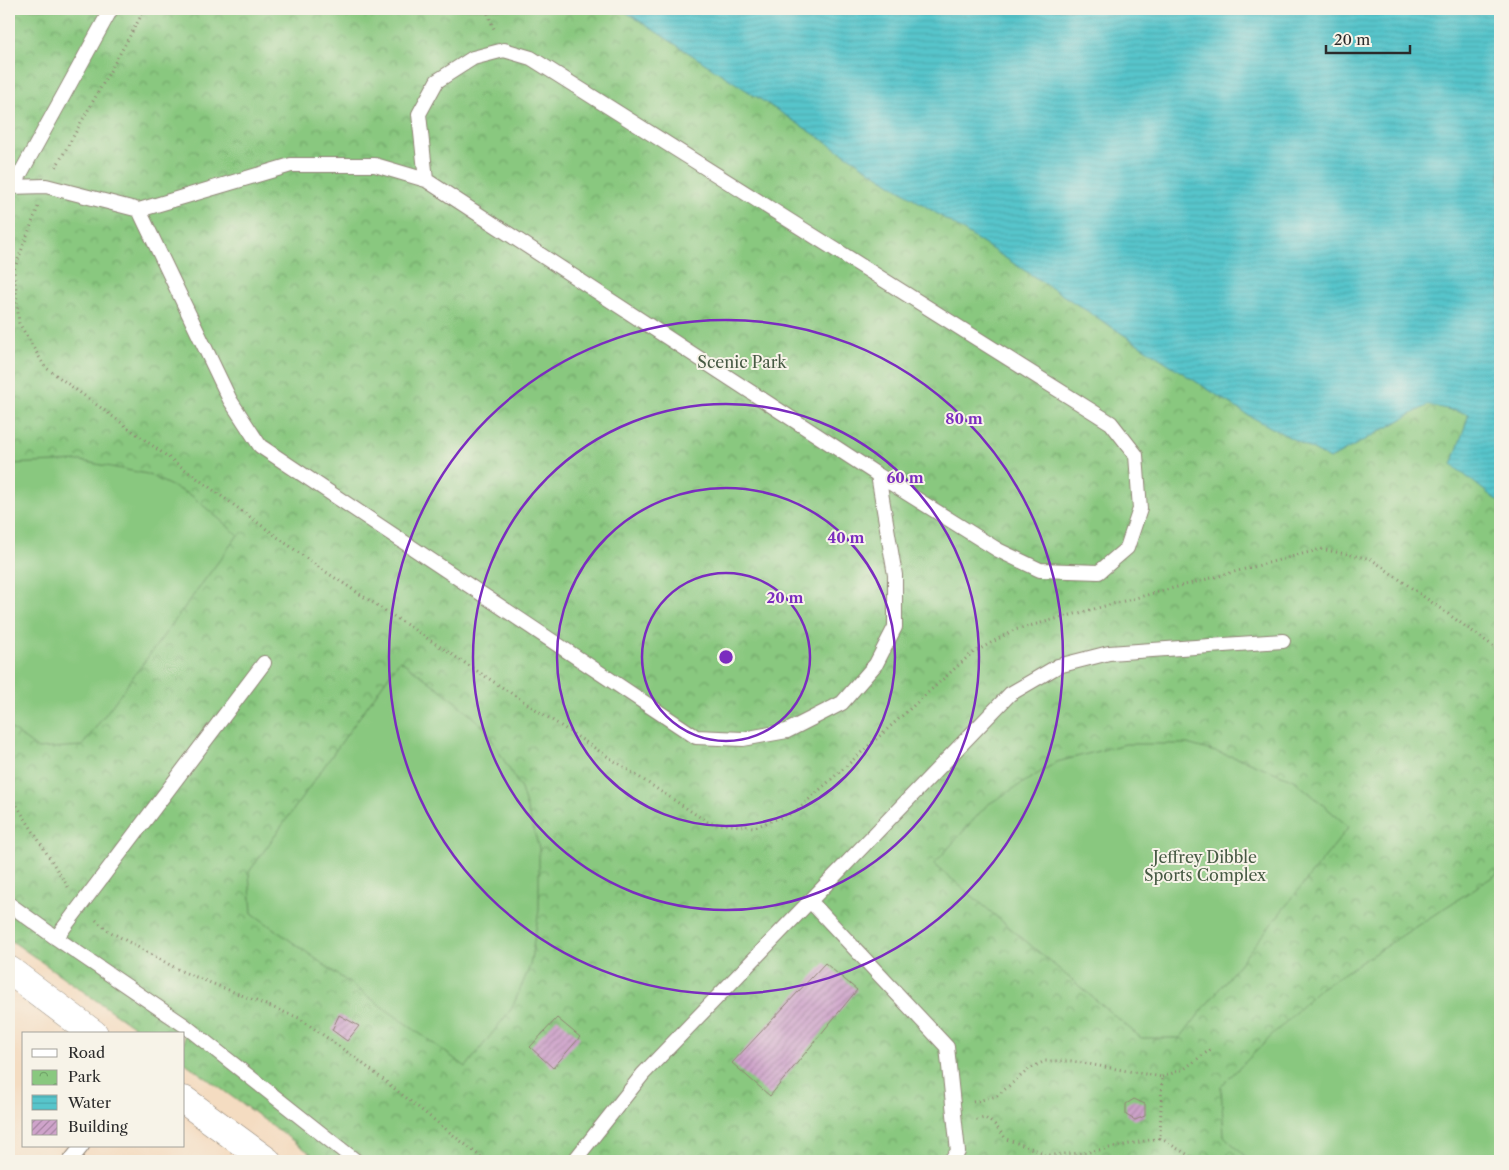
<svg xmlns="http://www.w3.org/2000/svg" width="1509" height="1170" font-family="'Libre Caslon Text',serif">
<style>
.park{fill:url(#park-crowns);stroke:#5a7a55}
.pitch{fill:#89c87f;stroke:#5a7a55}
.water{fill:url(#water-rules);stroke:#41787b}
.building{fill:url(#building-hatch)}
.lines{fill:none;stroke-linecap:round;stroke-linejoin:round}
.service-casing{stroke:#908476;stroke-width:16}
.secondary-casing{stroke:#908476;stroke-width:29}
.path{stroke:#908476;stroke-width:3;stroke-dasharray:1 4;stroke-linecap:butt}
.service{stroke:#fff;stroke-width:14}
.secondary{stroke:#fff;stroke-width:28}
.ring{fill:none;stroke:#7b2cbf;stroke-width:2.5}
.labels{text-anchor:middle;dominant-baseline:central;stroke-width:4;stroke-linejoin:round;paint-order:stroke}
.park-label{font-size:16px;fill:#475a44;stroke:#f7f3e8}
.centre{fill:#7b2cbf;stroke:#f7f3e8;stroke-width:2.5}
.ring-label{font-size:15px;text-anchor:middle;font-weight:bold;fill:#7b2cbf;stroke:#f7f3e8;stroke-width:4;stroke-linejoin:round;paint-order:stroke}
</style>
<defs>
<pattern id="park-crowns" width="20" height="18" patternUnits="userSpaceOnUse" patternTransform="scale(1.25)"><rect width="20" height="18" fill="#89c87f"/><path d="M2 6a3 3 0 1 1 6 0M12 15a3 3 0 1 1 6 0" fill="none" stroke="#70a368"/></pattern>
<pattern id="water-rules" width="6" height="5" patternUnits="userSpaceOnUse" patternTransform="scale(1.25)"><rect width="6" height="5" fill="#57c5cb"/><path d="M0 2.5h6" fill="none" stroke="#4ca9ae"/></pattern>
<pattern id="building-hatch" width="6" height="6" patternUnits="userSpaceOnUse" patternTransform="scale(1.25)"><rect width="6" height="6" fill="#cea3ca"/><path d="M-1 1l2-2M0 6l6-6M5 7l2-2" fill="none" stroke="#a785a4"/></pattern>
</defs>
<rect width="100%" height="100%" fill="#f7f3e8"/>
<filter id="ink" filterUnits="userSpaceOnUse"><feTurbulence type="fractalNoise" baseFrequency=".02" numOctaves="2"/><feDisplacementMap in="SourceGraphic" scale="10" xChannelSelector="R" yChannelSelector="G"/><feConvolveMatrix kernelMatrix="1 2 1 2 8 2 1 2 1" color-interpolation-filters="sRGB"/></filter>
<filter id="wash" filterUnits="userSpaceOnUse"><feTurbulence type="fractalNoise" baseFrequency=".0096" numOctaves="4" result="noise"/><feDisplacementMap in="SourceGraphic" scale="20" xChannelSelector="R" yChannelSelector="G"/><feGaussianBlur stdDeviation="1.12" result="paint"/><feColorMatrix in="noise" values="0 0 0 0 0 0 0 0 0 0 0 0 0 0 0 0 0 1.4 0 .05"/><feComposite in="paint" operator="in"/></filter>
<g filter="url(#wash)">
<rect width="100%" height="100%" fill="#f4dcc1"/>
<!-- park -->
<path class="park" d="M 9,9 L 910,9 L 1500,403 L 1500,1161 L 321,1161 L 184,1062 L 184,1034 L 144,1034 L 9,939 Z"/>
<!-- pitch -->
<path class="pitch" d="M 81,461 L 147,474 L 192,496 L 238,535 L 82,746 L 38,749 L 9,727 L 9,464 Z
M 400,660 L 445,693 L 485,728 L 521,789 L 539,848 L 539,910 L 530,966 L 512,1008 L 466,1067 L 252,913 L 249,872 Z
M 1125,744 L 1187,744 L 1244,760 L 1294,780 L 1349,827 L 1180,1038 L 1141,1038 L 934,864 L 987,805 L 1057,762 Z
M 1500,872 L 1500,1161 L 1250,1161 L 1224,1136 L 1221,1086 L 1318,990 Z"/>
<!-- water -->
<path class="water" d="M 621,9 L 1500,9 L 1500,503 L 1452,465 L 1469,414 L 1428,405 L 1330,459 L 1246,414 Z"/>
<g id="blocks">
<!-- building -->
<path class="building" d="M 825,963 L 857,990 L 770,1096 L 732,1063 Z
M 339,1015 L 359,1026 L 347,1041 L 332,1030 Z
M 557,1018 L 580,1037 L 553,1068 L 530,1047 Z
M 1134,1099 L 1145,1104 L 1145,1116 L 1135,1120 L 1126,1115 L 1126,1104 Z"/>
</g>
</g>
<g filter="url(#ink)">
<use href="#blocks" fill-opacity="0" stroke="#908476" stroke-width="1"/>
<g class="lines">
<defs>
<path id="service" d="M 426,180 L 419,114 L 437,81 L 473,58 L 504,50 L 531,58 L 1111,423 L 1136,455 L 1140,509 L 1127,548 L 1099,572 L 1040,570 L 998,550 L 878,475
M 9,187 L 46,186 L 139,210 L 291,165 L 375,165 L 426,180 L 878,475 L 895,575 L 895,627 L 876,664 L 842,703 L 787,731 L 743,739 L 696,737 L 260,446 L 230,400 L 139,210
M 13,187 L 111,9
M 264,663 L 56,938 L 184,1025 L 356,1161
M 811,902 L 947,1047 L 958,1152 L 950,1161
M 9,904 L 56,938
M 70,1161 L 82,1146
M 574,1161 L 643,1074 L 1010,694 L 1058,666 L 1109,653 L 1283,641"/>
<path id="secondary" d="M 9,970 L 94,1034
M 184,1100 L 267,1161"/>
</defs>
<!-- service casing -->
<use href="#service" class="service-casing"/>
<!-- secondary casing -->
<use href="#secondary" class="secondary-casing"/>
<!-- path -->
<path class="path" d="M 486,9 L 495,31
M 56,167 L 145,9
M 38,207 L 14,270 L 19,323 L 45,367 L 317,566 L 709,823 L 755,827 L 795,812 L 971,654 L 1014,630 L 1321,549 L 1371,559 L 1500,651
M 9,793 L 68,887
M 96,920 L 107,930 L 181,971 L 299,1018 L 357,1059 L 486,1161
M 1162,1077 L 1184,1069 L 1211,1049
M 973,1102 L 997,1096 L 1029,1069 L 1045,1061 L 1071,1061 L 1162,1077 L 1160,1138 L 1084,1153 L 1049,1155 L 1006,1139 L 995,1125 L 985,1118 L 976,1120
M 1160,1138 L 1198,1161"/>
<!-- service -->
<use href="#service" class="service"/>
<!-- secondary -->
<use href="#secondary" class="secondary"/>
</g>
</g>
<!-- distance rings -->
<g class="ring">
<circle cx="726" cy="657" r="84"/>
<circle cx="726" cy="657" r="169"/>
<circle cx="726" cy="657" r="253"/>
<circle cx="726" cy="657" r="337"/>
</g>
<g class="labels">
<!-- park labels -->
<g class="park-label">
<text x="742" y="362">Scenic Park</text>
<text x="1205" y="857">Jeffrey Dibble<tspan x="1205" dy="18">Sports Complex</tspan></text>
</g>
</g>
<circle cx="726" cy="657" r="8" class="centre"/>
<g class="ring-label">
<text x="964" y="424">80 m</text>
<text x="905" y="483">60 m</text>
<text x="846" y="543">40 m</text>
<text x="785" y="603">20 m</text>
</g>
<!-- margin -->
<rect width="1509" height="1170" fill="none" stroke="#f7f3e8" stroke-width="30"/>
<!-- legend -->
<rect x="22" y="1032" width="162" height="115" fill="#f7f3e8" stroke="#a5a39c"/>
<rect x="32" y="1049" width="25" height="8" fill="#ffffff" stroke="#a5a39c"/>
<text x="68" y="1058" font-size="15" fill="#2b2b2b">Road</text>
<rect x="32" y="1070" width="25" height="15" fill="url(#park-crowns)" stroke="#a5a39c"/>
<text x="68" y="1082" font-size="15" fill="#2b2b2b">Park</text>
<rect x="32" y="1095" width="25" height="15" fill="url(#water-rules)" stroke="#a5a39c"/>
<text x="68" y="1108" font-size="15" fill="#2b2b2b">Water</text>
<rect x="32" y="1120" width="25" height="15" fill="url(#building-hatch)" stroke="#a5a39c"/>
<text x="68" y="1132" font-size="15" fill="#2b2b2b">Building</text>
<!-- scale -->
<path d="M1326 45v8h84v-8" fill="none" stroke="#2b2b2b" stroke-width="2.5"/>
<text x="1334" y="45" font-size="15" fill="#2b2b2b" stroke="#f7f3e8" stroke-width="4" paint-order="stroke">20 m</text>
</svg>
